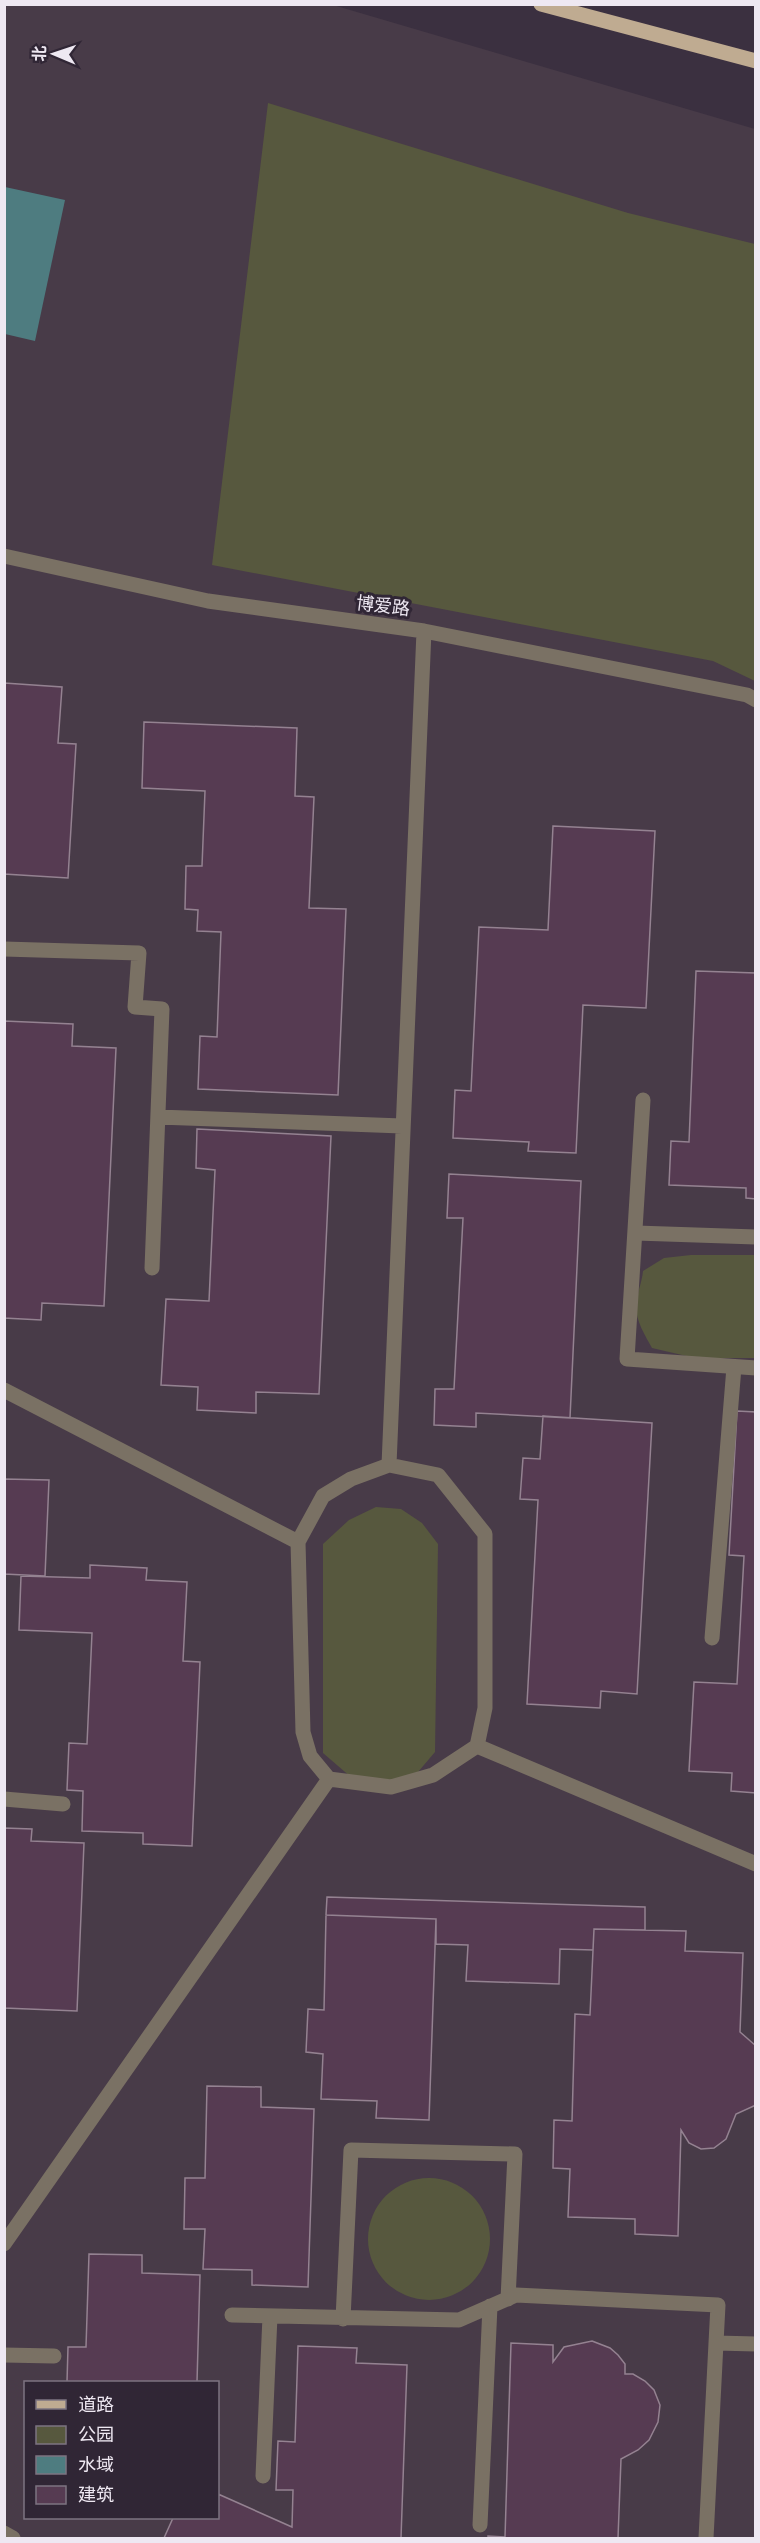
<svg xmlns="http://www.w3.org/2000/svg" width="760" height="2543" font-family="Helvetica,'Noto Sans SC',sans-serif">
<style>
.education{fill:#483b48;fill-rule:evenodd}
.green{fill:#57583e}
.water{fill:#4e7c80}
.building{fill:#563b52;stroke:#948291;stroke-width:1.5}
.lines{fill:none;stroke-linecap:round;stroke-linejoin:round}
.minor{stroke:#7a7164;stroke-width:15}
.major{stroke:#bfab91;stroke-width:15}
.labels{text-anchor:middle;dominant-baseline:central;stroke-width:6;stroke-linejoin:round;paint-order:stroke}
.street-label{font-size:18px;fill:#eee8f2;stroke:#302635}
</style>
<rect width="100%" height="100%" fill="#3b3040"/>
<!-- education -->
<path class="education" d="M 5,5 L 333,5 L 755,129 L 755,2538 L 5,2538 ZM 26,2382 L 218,2382 L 218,2518 L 26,2518 Z"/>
<!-- green -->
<path class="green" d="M 268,103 L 628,213 L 755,244 L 755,681 L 713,661 L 212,565 Z
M 691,1255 L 755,1255 L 755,1358 L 695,1358 L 652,1348 C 645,1335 635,1320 636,1304 C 637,1293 642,1282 643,1271 L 664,1258 Z
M 376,1507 L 401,1509 L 422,1523 L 438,1544 L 435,1752 L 418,1772 L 385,1782 L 352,1778 L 323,1753 L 323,1544 L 349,1520 Z
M368 2239a61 61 0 1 1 122 0a61 61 0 1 1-122 0Z"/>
<!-- water -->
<path class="water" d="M 5,187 L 65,200 L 35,341 L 5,334 Z"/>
<!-- building -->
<path class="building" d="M 4,683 L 62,687 L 58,743 L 76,744 L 68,878 L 4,874 Z
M 144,722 L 297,728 L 295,796 L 314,797 L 309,908 L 346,909 L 338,1095 L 198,1089 L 200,1036 L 217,1037 L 221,932 L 197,931 L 198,910 L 185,909 L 186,866 L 202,866 L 205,791 L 142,788 Z
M 553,826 L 655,831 L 646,1008 L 583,1005 L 576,1153 L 528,1151 L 529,1142 L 453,1138 L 455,1090 L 471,1091 L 479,927 L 548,930 Z
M 696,971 L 756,973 L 756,1199 L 746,1198 L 746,1188 L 669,1185 L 671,1141 L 689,1142 Z
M 4,1021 L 73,1024 L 72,1046 L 116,1048 L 104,1306 L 42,1303 L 41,1320 L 4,1318 Z
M 197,1129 L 331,1136 L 319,1394 L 256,1392 L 256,1413 L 197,1410 L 198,1387 L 161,1385 L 166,1299 L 209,1301 L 215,1170 L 196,1168 Z
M 449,1174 L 581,1181 L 570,1418 L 476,1413 L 476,1427 L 434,1425 L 435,1389 L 454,1389 L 463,1218 L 447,1218 Z
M 737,1411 L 756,1412 L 756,1793 L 731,1791 L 732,1773 L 689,1771 L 694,1682 L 737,1684 L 744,1556 L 729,1555 Z
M 543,1416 L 652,1423 L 637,1694 L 601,1691 L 600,1708 L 527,1704 L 538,1500 L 520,1499 L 523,1458 L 540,1459 Z
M 4,1479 L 49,1480 L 45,1576 L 4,1574 Z
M 90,1565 L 147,1568 L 146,1580 L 187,1582 L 183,1661 L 200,1662 L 192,1846 L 143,1844 L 143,1833 L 82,1831 L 83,1791 L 67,1790 L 69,1743 L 87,1744 L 92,1633 L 19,1630 L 21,1576 L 90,1578 Z
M 4,1828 L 32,1829 L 31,1841 L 84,1843 L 77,2011 L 4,2008 Z
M 327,1897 L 645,1907 L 645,1930 L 594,1929 L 593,1950 L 560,1949 L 559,1984 L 466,1981 L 468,1945 L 436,1944 L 436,1919 L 326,1915 Z
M 326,1915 L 436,1919 L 429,2120 L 376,2118 L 377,2101 L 321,2099 L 323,2054 L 306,2052 L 308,2009 L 324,2010 Z
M 594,1929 L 686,1931 L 685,1951 L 743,1953 L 740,2032 L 756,2046 L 756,2105 L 736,2114 L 726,2139 L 714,2148 L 701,2149 L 689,2143 L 681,2130 L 678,2236 L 635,2234 L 635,2219 L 568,2217 L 570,2169 L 553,2168 L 554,2120 L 572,2121 L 575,2014 L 590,2015 Z
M 207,2086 L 261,2087 L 261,2107 L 314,2109 L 308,2287 L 252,2285 L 252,2270 L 203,2269 L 205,2229 L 184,2229 L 185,2178 L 205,2178 Z
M 89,2254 L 142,2255 L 142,2273 L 200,2275 L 197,2382 L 67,2382 L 68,2347 L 86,2347 Z
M 592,2341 L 610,2348 L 618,2355 L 625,2364 L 625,2374 L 633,2374 L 645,2381 L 654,2390 L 660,2405 L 658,2422 L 649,2440 L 638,2450 L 621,2459 L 618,2538 L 488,2538 L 488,2536 L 505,2537 L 511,2343 L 553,2345 L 553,2362 L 564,2347 Z
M 298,2346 L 357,2348 L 356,2363 L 407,2365 L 401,2538 L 164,2538 L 173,2518 L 218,2518 L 218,2494 L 292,2527 L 293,2490 L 276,2490 L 278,2441 L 295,2442 Z"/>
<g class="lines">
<!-- minor -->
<path class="minor" d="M 4,556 L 208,601 L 424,631 L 747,695 L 756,700
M 4,949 L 139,953 L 135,1007 L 162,1009 L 152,1268
M 643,1100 L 627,1359 L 756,1368
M 158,1117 L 402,1126
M 636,1233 L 756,1237
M 4,1390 L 298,1542
M 389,1465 L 438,1475 L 485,1534 L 485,1708 L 477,1746 L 433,1775 L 391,1787 L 329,1779 L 310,1756 L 303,1732 L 298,1542 L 323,1496 L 351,1479 Z
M 389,1465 L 424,631
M 712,1638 L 734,1367
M 477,1746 L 756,1864
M 4,1799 L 63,1804
M 4,2244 L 329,1779
M 232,2315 L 459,2320 L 516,2295 L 718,2305 L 716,2343 L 756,2344
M 343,2319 L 351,2150 L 515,2154 L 508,2299
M 4,2355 L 54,2356
M 263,2476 L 270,2316
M 480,2525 L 490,2306
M 4,2533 L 13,2538
M 706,2538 L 716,2343"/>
<!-- major -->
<path class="major" d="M 541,4 L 756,61"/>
</g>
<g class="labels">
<!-- street labels -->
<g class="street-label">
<text transform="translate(383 606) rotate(7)">博爱路</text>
</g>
</g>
<!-- border -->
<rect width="760" height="2543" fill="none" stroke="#eee8f2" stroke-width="12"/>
<!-- legend -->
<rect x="24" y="2381" width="195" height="138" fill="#302635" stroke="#7c7481" stroke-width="1.5"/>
<rect x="36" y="2400" width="30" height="9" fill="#bfab91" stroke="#7c7481" stroke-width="1.5"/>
<text x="78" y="2411" font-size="18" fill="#eee8f2">道路</text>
<rect x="36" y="2426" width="30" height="18" fill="#57583e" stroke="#7c7481" stroke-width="1.5"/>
<text x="78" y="2441" font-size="18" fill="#eee8f2">公园</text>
<rect x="36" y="2456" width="30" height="18" fill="#4e7c80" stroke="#7c7481" stroke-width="1.5"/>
<text x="78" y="2471" font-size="18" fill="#eee8f2">水域</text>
<rect x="36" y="2486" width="30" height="18" fill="#563b52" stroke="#7c7481" stroke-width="1.5"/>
<text x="78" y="2501" font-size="18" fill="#eee8f2">建筑</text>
<!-- north arrow -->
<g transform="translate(54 54) rotate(272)" stroke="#302635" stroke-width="4.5" paint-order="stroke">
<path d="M0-4.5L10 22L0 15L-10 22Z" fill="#eee8f2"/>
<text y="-9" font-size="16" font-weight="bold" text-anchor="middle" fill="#eee8f2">北</text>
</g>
</svg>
